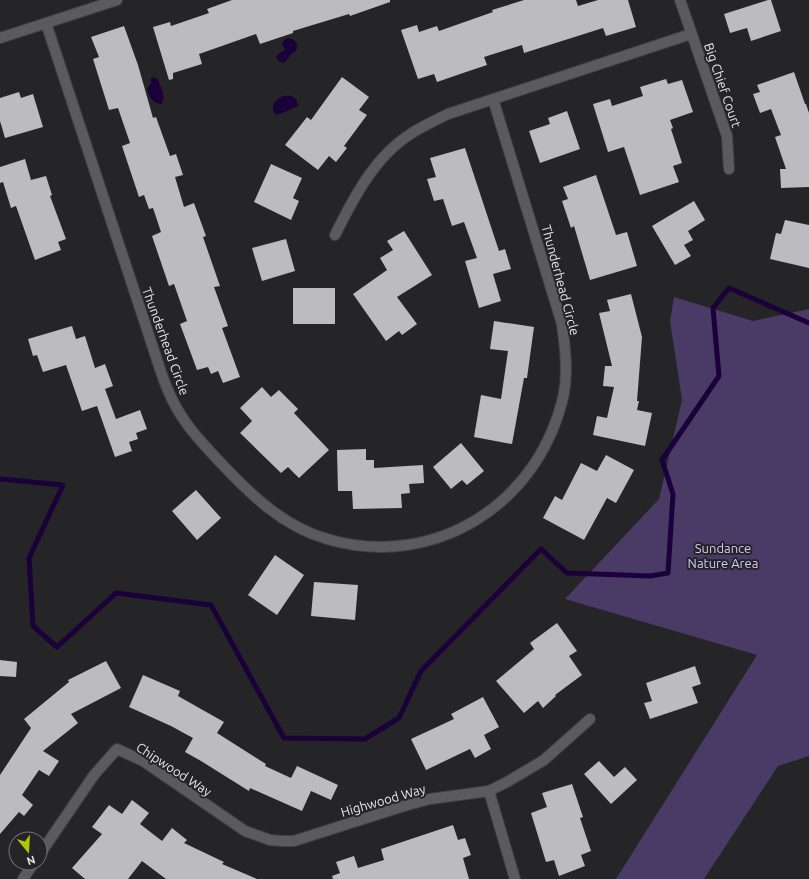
<svg xmlns="http://www.w3.org/2000/svg" width="809" height="879" font-family="Ubuntu,sans-serif">
<style>
.green{fill:#493b66}
.water{fill:#1b0139}
.lines{fill:none;stroke-linecap:round;stroke-linejoin:round}
.stream{stroke:#1b0139;stroke-width:5}
.building{fill:#bcbbbf}
.street-casing{stroke:#424144;stroke-width:12}
.street{stroke:#5b5a5e;stroke-width:10}
.labels{text-anchor:middle;dominant-baseline:central;stroke-width:4;stroke-linejoin:round;paint-order:stroke}
.street-label{font-size:13px;fill:#e6e6e8;stroke:#252427}
.park-label{font-size:13px;fill:#d6c7fe;stroke:#252427}
</style>
<rect width="100%" height="100%" fill="#252427"/>
<!-- green -->
<path class="green" d="M 674,297 L 753,321 L 809,309 L 809,756 L 778,766 L 704,879 L 616,879 L 757,655 L 565,599 L 659,499 L 682,400 L 670,321 Z"/>
<!-- water -->
<path class="water" d="M 288,38 C 296,39 299,44 296,51 C 290,53 289,60 283,63 L 279,61 L 276,57 C 278,52 283,53 285,49 L 282,44 L 284,40 Z
M 153,77 L 158,79 C 160,87 167,98 161,104 C 152,103 149,96 147,89 L 151,83 L 151,78 Z
M 283,96 C 291,95 297,96 298,106 L 285,112 L 276,115 L 273,111 C 272,103 276,100 283,96 Z"/>
<g class="lines">
<!-- stream -->
<path class="stream" d="M 0,479 L 63,485 L 29,558 L 33,626 L 57,647 L 116,593 L 211,605 L 284,738 L 365,739 L 399,718 L 421,671 L 541,549 L 567,573 L 650,576 L 668,573 L 673,494 L 662,460 L 719,376 L 713,308 L 729,288 L 809,323"/>
</g>
<!-- building -->
<path class="building" d="M 232,0 L 390,0 L 390,2 L 350,16 L 349,14 L 293,31 L 293,33 L 260,44 L 256,34 L 199,54 L 202,64 L 173,73 L 173,79 L 169,80 L 153,27 L 170,22 L 171,26 L 209,13 L 207,9 Z
M 524,0 L 576,0 L 578,6 L 598,0 L 628,0 L 636,27 L 606,36 L 603,28 L 524,53 L 522,45 L 484,57 L 487,65 L 466,72 L 437,82 L 434,74 L 418,79 L 401,30 L 417,25 L 419,32 L 437,26 L 439,31 L 493,12 L 492,10 Z
M 768,0 L 771,0 L 781,31 L 751,41 L 747,28 L 730,33 L 724,14 Z
M 124,26 L 138,65 L 153,118 L 156,117 L 170,156 L 176,154 L 183,175 L 175,177 L 184,207 L 194,203 L 206,236 L 203,237 L 220,286 L 214,287 L 228,326 L 222,328 L 240,377 L 223,383 L 218,371 L 211,374 L 208,367 L 197,370 L 180,324 L 187,321 L 174,284 L 169,286 L 152,236 L 161,232 L 153,208 L 149,209 L 144,195 L 139,197 L 122,146 L 130,143 L 118,108 L 109,110 L 93,59 L 99,57 L 91,37 Z
M 794,72 L 805,104 L 806,104 L 809,113 L 809,187 L 781,188 L 780,169 L 786,169 L 775,137 L 781,135 L 771,109 L 760,113 L 753,94 L 760,92 L 757,85 Z
M 342,77 L 369,97 L 359,110 L 367,115 L 344,146 L 347,148 L 336,162 L 329,156 L 318,170 L 285,145 L 307,117 L 311,120 Z
M 666,79 L 668,84 L 682,80 L 693,112 L 670,120 L 673,128 L 671,129 L 682,163 L 673,166 L 679,182 L 640,195 L 624,147 L 608,152 L 593,104 L 610,99 L 612,106 L 643,96 L 640,87 Z
M 19,92 L 21,98 L 33,94 L 43,127 L 5,138 L 0,121 L 0,98 Z
M 567,111 L 580,149 L 540,163 L 529,131 L 550,124 L 548,118 Z
M 465,148 L 499,251 L 505,249 L 511,269 L 493,274 L 501,301 L 479,308 L 465,261 L 477,258 L 464,222 L 452,226 L 443,199 L 434,201 L 427,179 L 436,177 L 430,158 Z
M 25,159 L 31,180 L 46,176 L 52,195 L 50,196 L 66,239 L 58,242 L 61,250 L 35,260 L 16,206 L 11,208 L 3,182 L 0,183 L 0,167 Z
M 271,164 L 302,178 L 293,198 L 299,201 L 291,220 L 254,202 Z
M 596,175 L 616,235 L 627,232 L 637,266 L 590,280 L 574,226 L 571,228 L 562,201 L 568,199 L 563,187 Z
M 694,201 L 705,220 L 688,231 L 693,240 L 684,245 L 691,256 L 675,265 L 652,226 Z
M 785,220 L 809,225 L 809,268 L 770,259 L 776,233 L 781,234 Z
M 404,231 L 432,275 L 397,297 L 417,324 L 402,335 L 399,331 L 386,341 L 353,294 L 387,270 L 380,258 L 393,250 L 387,241 Z
M 286,239 L 295,271 L 262,281 L 252,248 Z
M 293,288 L 335,288 L 335,324 L 293,324 Z
M 631,294 L 642,337 L 637,401 L 639,401 L 637,410 L 652,413 L 645,446 L 593,435 L 597,416 L 607,418 L 614,387 L 603,386 L 605,366 L 612,366 L 599,313 L 610,311 L 607,300 Z
M 494,321 L 534,327 L 527,378 L 524,378 L 512,444 L 474,437 L 481,395 L 501,399 L 508,351 L 490,349 Z
M 72,326 L 76,339 L 85,336 L 95,368 L 105,364 L 113,386 L 105,389 L 116,419 L 140,410 L 147,429 L 136,433 L 138,439 L 129,442 L 132,451 L 115,457 L 97,406 L 82,411 L 66,365 L 43,372 L 37,355 L 33,356 L 28,339 Z
M 262,387 L 271,397 L 279,390 L 298,409 L 294,413 L 329,450 L 299,478 L 288,467 L 281,473 L 240,433 L 252,421 L 240,408 Z
M 461,443 L 484,471 L 467,485 L 462,480 L 451,489 L 433,467 Z
M 366,449 L 366,460 L 374,460 L 374,468 L 423,465 L 424,483 L 409,484 L 410,493 L 401,494 L 402,508 L 353,509 L 352,491 L 338,491 L 337,450 Z
M 606,455 L 634,470 L 616,503 L 607,498 L 584,540 L 543,518 L 555,496 L 562,500 L 581,463 L 597,471 Z
M 196,490 L 221,518 L 197,540 L 172,511 Z
M 275,555 L 304,575 L 277,615 L 248,595 Z
M 314,582 L 358,585 L 355,620 L 311,616 Z
M 557,623 L 577,651 L 569,656 L 582,675 L 555,695 L 556,696 L 543,708 L 538,701 L 524,713 L 496,681 L 534,649 L 530,643 Z
M 0,660 L 17,662 L 16,677 L 0,676 Z
M 106,661 L 121,688 L 71,714 L 78,723 L 43,751 L 59,761 L 49,776 L 39,770 L 22,795 L 33,805 L 24,816 L 19,812 L 0,834 L 0,775 L 31,728 L 24,719 L 69,682 L 68,680 Z
M 695,666 L 701,684 L 692,687 L 698,703 L 650,719 L 644,703 L 652,701 L 646,683 Z
M 143,675 L 180,691 L 178,696 L 224,722 L 217,733 L 266,764 L 265,766 L 291,778 L 297,766 L 338,785 L 331,800 L 311,791 L 302,811 L 250,788 L 249,791 L 201,761 L 185,752 L 193,738 L 171,726 L 129,707 Z
M 483,697 L 499,727 L 484,735 L 491,749 L 475,758 L 470,749 L 426,770 L 411,739 L 454,719 L 451,714 Z
M 599,761 L 614,777 L 625,767 L 637,780 L 611,804 L 584,774 Z
M 572,784 L 583,817 L 580,818 L 591,851 L 581,855 L 585,866 L 559,876 L 554,860 L 546,862 L 531,813 L 547,807 L 542,793 Z
M 132,800 L 149,813 L 140,824 L 162,841 L 172,828 L 187,840 L 184,843 L 224,862 L 222,864 L 257,879 L 166,879 L 142,861 L 128,879 L 85,879 L 72,868 L 102,834 L 92,827 L 109,805 L 122,814 Z
M 453,825 L 458,840 L 465,838 L 471,855 L 463,858 L 469,879 L 333,879 L 332,876 L 340,873 L 336,862 L 354,856 L 358,868 L 384,860 L 381,849 Z"/>
<g class="lines">
<defs>
<path id="street" d="M 680,0 L 727,136 L 729,169
M 46,23 L 161,372 C 165,384 170,396 176,407 C 187,427 203,444 219,461 C 250,494 282,526 327,539 C 436,571 541,502 564,393 C 568,370 565,347 562,324 L 493,99
M 0,38 L 117,0
M 335,235 C 354,197 375,156 412,133 C 423,126 436,120 448,114 L 691,34
M 489,791 L 515,879
M 40,854 L 94,775 L 117,749 L 143,761 L 245,831 L 270,840 L 282,841 L 294,841 L 404,806 L 430,799 L 489,791 L 507,782 L 544,760 L 590,719
M 23,879 L 34,863"/>
</defs>
<!-- street casing -->
<use href="#street" class="street-casing"/>
<!-- street -->
<use href="#street" class="street"/>
</g>
<g class="labels">
<!-- street labels -->
<g class="street-label">
<text transform="translate(723 85) rotate(71)">Big Chief Court</text>
<text transform="translate(561 280) rotate(75)">Thunderhead Circle</text>
<text transform="translate(166 341) rotate(70)">Thunderhead Circle</text>
<text transform="translate(174 769) rotate(33)">Chipwood Way</text>
<text transform="translate(383 800) rotate(-16)">Highwood Way</text>
</g>
<!-- park labels -->
<g class="park-label">
<text x="723" y="548">Sundance<tspan x="723" dy="15">Nature Area</tspan></text>
</g>
</g>
<!-- north arrow -->
<g transform="translate(28 851) rotate(162)"><circle r="19" fill="#252427" stroke="#727274"/>
<path d="M0-3L7 15L0 10L-7 15Z" fill="#afc506"/>
<text y="-6" font-size="11" font-weight="bold" text-anchor="middle" fill="#e6e6e8">N</text>
</g>
</svg>
